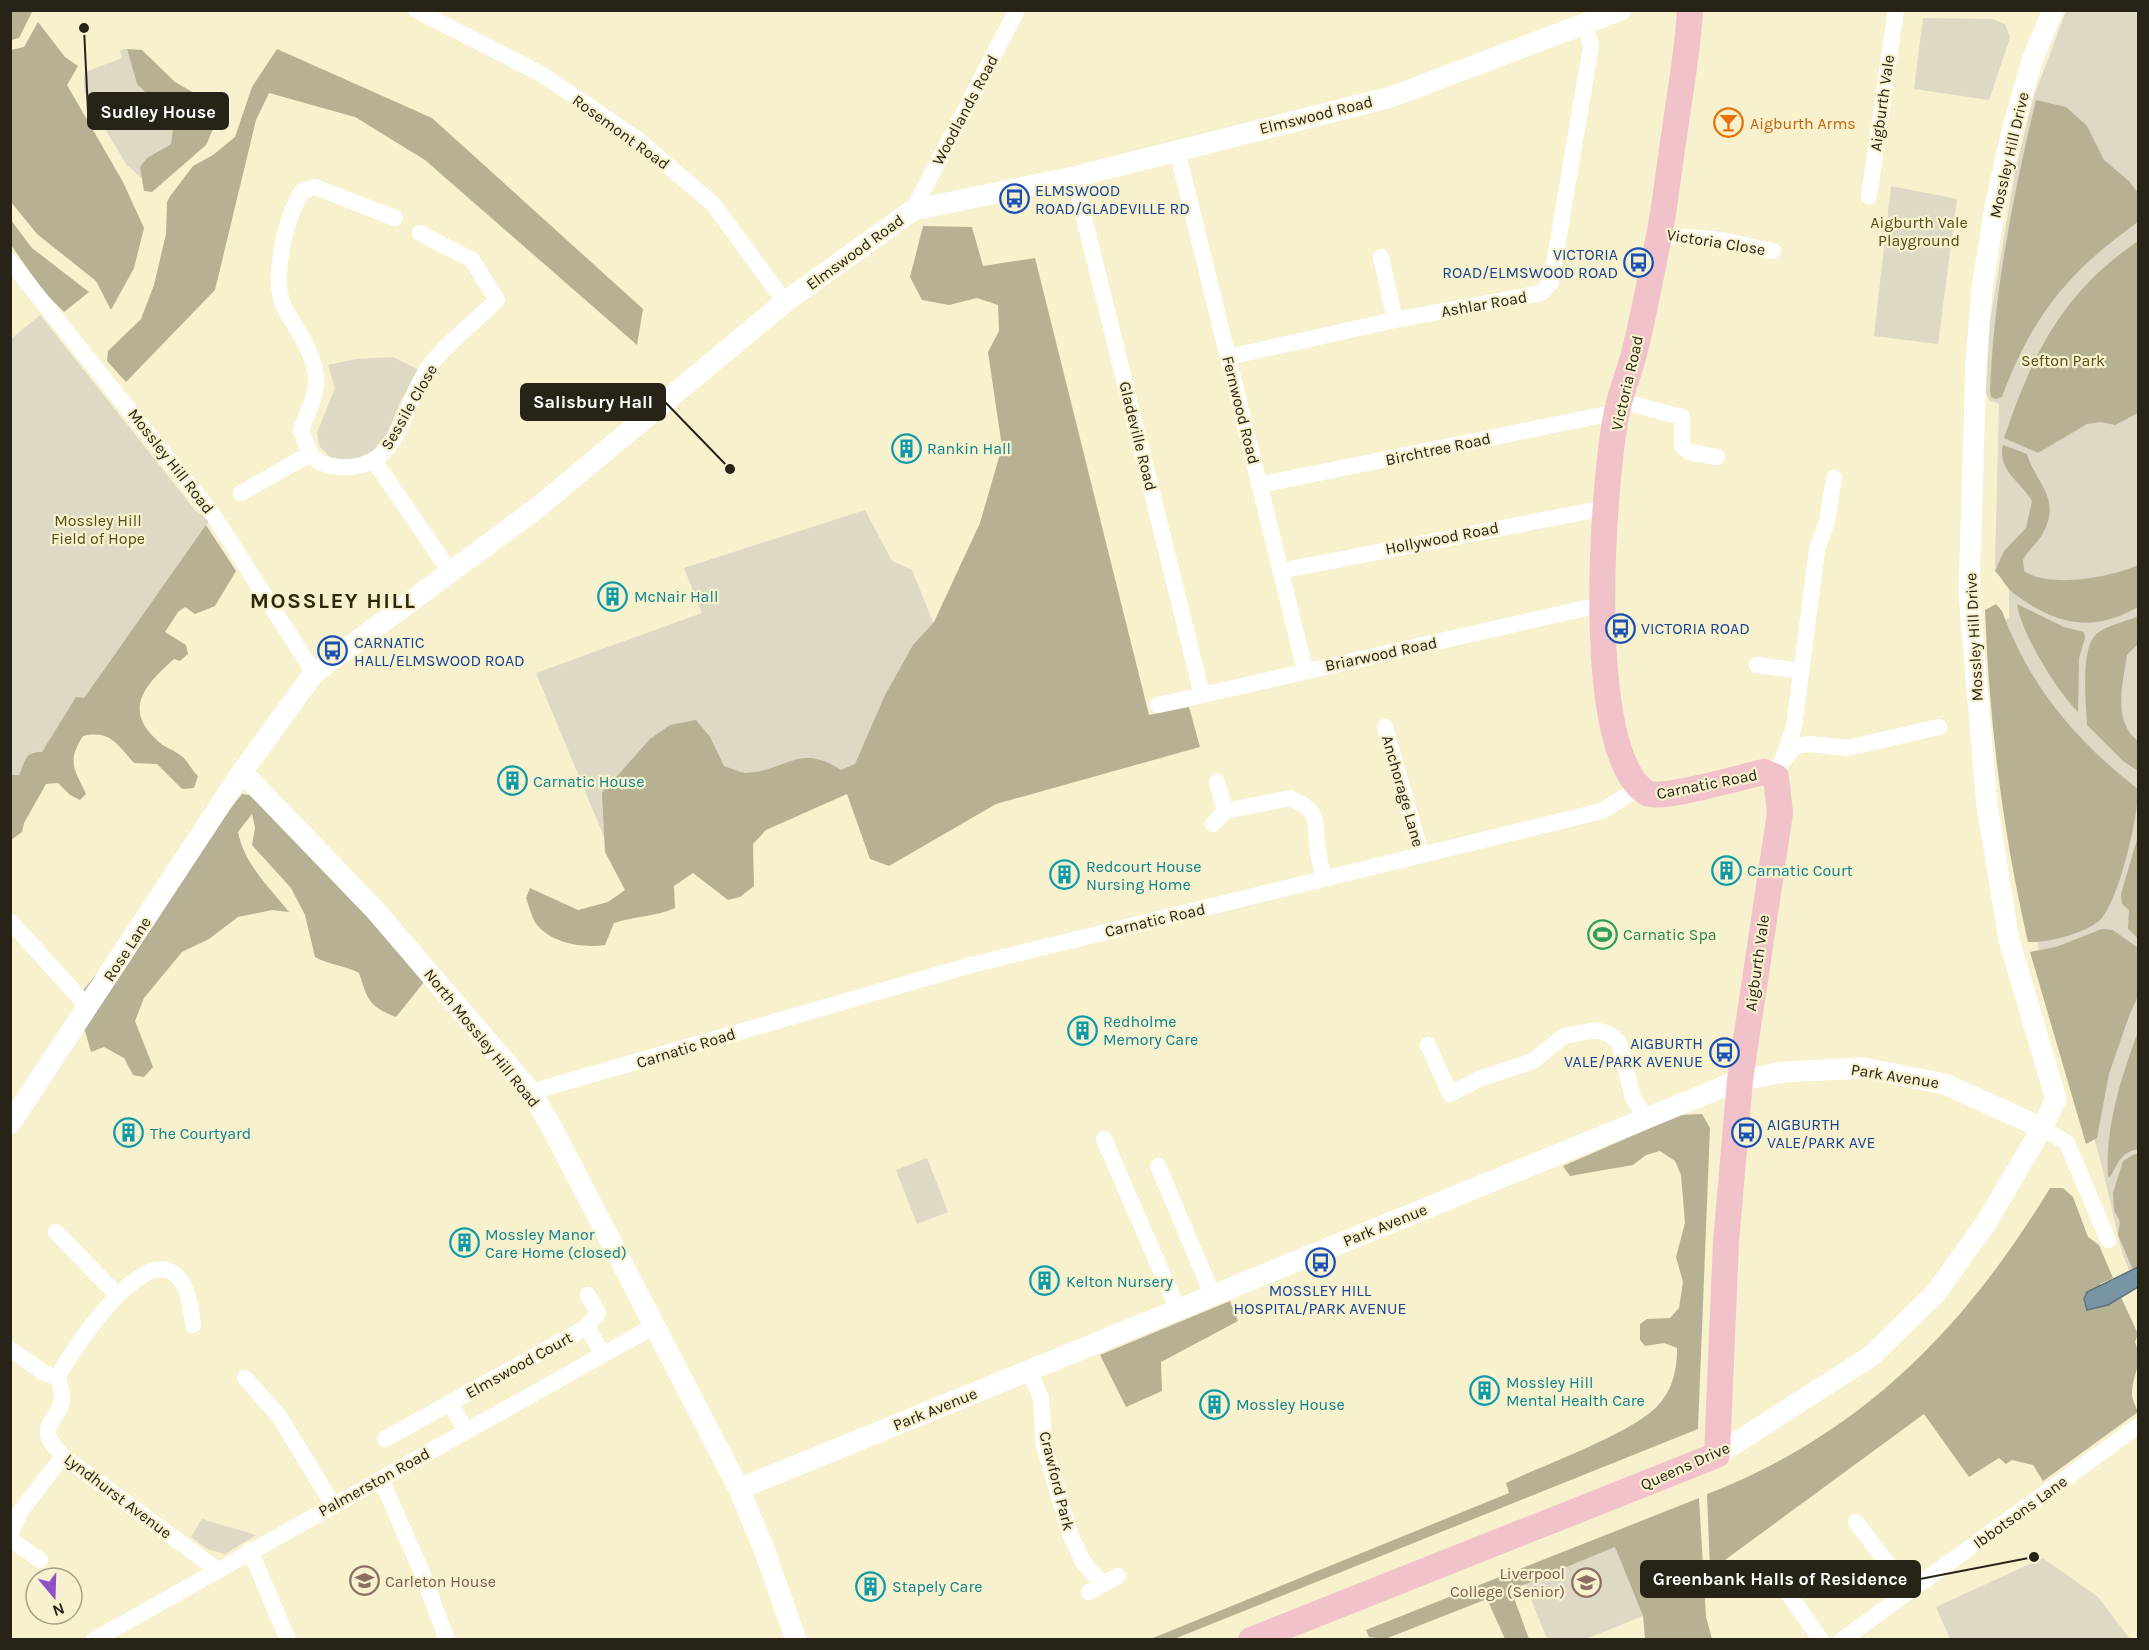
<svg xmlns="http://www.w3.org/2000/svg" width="2149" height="1650" font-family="Karla,sans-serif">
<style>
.green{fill:#ddd9c4}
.forest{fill:#b6b193}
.water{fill:#7895a6;stroke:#60737b;stroke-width:1.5}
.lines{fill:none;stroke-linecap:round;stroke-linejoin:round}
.minor{stroke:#fff;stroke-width:16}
.tertiary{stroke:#fff;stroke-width:21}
.primary{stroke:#f2c2ca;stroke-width:26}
.labels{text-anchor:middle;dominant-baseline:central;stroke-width:4.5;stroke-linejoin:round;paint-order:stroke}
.street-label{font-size:16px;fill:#272417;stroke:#f7f1ce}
.food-label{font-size:16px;fill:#c56008;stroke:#f7f1ce;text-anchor:start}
.transit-label{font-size:16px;fill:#164399;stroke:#f7f1ce;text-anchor:start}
.park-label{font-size:16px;fill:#554c17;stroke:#f7f1ce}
.culture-label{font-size:16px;fill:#0d838f;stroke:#f7f1ce;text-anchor:start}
.leisure-label{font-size:16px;fill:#27864d;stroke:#f7f1ce;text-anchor:start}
.education-label{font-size:16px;fill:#785e54;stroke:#f7f1ce;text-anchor:end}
.district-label{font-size:22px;font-weight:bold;letter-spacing:1.5px;fill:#2f290b;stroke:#f7f1ce}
.leader{fill:none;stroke:#272417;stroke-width:2}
.callout-dot{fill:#272417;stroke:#f7f1ce;stroke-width:2}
.callout{fill:#272417;stroke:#272417;stroke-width:2}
.callout-label{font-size:18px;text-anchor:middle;font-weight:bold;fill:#fff}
</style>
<rect width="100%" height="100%" fill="#f7f1ce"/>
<!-- green -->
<path class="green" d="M 2066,11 L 2138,11 L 2138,1292 L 2122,1253 L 2100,1158 L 2047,986 L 2028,899 L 1998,624 L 2009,618 L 2009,585 L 1995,566 L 1999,404 L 1989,400 L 1986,393 L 1990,321 L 2015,172 L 2033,99 Z
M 1923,18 L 1993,19 L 2005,24 L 2010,38 L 1989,100 L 1914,89 Z
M 127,49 L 137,84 L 146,93 L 145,119 L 159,122 L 168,120 L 173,127 L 171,144 L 147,158 L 141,178 L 126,164 L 92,107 L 84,91 L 84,76 L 88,71 L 122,58 L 120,50 Z
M 1891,186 L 1957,199 L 1938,344 L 1874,336 Z
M 40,315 L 195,510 L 210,520 L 79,705 L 42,752 C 24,750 25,762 19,775 L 11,775 L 11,339 Z
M 393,357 L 419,370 L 401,400 L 388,432 L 372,452 L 349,462 L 330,457 L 320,447 L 317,433 L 335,388 L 328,365 L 356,359 Z
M 865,510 L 892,561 L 912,570 L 933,622 L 872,774 L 612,856 L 536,673 L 702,613 L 684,568 Z
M 927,1158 L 948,1212 L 917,1224 L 896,1170 Z
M 202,1519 L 256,1535 L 225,1554 L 207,1549 L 191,1537 Z
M 1616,1547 L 1643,1616 L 1586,1639 L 1547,1639 L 1525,1584 Z
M 2043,1558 L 2098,1597 L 2130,1639 L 1950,1639 L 1936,1607 Z"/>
<!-- forest -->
<path class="forest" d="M 11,10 L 32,12 L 19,38 L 11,40 Z
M 38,22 L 65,57 L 78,66 L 67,85 L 123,182 L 144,228 L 134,268 L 111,310 L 96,281 L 37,234 L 11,202 L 11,50 L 24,47 Z
M 127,49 L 142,50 L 175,82 L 222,109 L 206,145 L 152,192 L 144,191 L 140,167 L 147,158 L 171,144 L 173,127 L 167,120 L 159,122 L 138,115 L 137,108 L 146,101 L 146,93 L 137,84 Z
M 277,49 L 432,118 L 643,309 L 637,345 L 425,160 L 355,117 L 269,93 L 256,120 L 215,290 L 126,382 L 107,361 L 108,351 L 141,319 L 154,285 L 166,234 L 167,202 L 171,195 L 193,166 L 213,155 L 235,137 L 252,87 Z
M 2036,100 L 2066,107 L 2087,126 L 2104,160 L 2129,181 L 2138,193 L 2138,222 C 2069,271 2032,316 2002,397 L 1996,399 L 1991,397 L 1990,391 C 1994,292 2013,195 2036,100 Z
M 10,219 L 32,248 L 89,292 L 64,312 L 44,292 L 11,245 Z
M 923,226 L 972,227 L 983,266 L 1035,258 L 1149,715 L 1189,707 L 1200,747 L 996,804 L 889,866 L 870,859 L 847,794 L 766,830 L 753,844 L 754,886 L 740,897 L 728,900 L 693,873 L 674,886 L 675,908 C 655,917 635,916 614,923 L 605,945 C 583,948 553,944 537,925 C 532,919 529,906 526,898 L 530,888 L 578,910 L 608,902 L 625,890 L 605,852 L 602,793 L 650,739 L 670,725 L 696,720 L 710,737 L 724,766 C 731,768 740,773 746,773 C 788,771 798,742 841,770 L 855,764 L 885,695 L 913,645 L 934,622 L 980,523 L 1002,447 L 988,352 L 999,331 L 998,305 L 977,298 L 949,305 L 922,300 L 910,277 Z
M 2138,241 L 2138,413 L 2115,425 L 2100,422 L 2087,424 L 2038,453 L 2004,438 C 2033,353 2062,293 2138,241 Z
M 2003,445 L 2027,454 C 2036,484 2062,498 2043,533 C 2038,543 2028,550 2023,560 L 2024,571 C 2049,589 2112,577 2138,565 L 2138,607 C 2091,634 2055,624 2013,593 C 2006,587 2002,578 1995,571 L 2004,551 L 2026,528 L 2032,501 C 2021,481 1997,471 2003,445 Z
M 206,525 L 236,571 L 215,606 L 195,614 L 185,607 L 178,612 L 165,632 L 186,645 L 188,654 L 180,661 L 174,659 C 145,685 121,710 160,743 C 166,748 174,750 180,755 C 188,760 191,770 198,776 L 194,788 L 182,789 L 157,764 L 134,763 C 117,744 110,730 83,736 C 66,762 75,770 86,794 L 80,800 L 70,795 L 58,783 L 46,784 L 24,823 L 22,832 L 11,840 L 11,775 L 19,775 C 25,762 24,751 42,752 L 76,697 L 84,698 Z
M 1996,604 L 2002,611 C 2030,687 2075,740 2138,789 C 2139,815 2118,905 2099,921 C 2082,934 2049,943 2028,942 C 2003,834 1989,721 1985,610 Z
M 2017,604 L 2064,627 L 2084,632 L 2085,638 L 2079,658 L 2078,712 C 2057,691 2021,633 2017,604 Z
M 2138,616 L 2138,644 L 2127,655 C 2123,683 2112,721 2138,741 L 2138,771 L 2123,761 L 2087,725 C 2086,705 2081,655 2093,638 C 2101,626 2126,622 2138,616 Z
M 247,784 L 406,956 L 424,982 L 396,1017 C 368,1006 368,1000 359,973 C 344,965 329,965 315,957 L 305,915 L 291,888 L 252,845 L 255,828 L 252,814 L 238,832 C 244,864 270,888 289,912 L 272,910 L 238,917 L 209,939 L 182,952 L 144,998 L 135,1021 L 153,1067 L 144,1077 L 133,1075 L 124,1058 L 104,1047 L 91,1052 L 76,999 L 242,794 L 249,795 Z
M 2138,836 L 2138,938 L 2128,929 L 2129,910 L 2122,904 L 2121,894 Z
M 2102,929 L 2113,930 L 2138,948 L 2138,996 L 2129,1016 L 2109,1074 L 2097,1138 L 2086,1144 L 2030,952 L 2056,947 Z
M 2138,1032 L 2138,1149 C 2122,1152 2118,1162 2111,1176 L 2108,1177 C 2105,1128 2121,1077 2138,1032 Z
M 1702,1114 L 1710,1128 L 1698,1429 L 1174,1639 L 1148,1640 L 1509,1493 L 1506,1483 C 1543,1465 1637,1432 1660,1403 C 1674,1387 1677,1367 1677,1348 L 1664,1343 L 1645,1346 L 1640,1340 L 1640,1324 L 1647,1319 L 1670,1318 L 1679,1308 L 1683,1282 L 1676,1257 L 1685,1223 L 1681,1175 L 1675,1161 L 1660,1151 L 1646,1155 L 1633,1165 L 1570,1176 L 1563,1166 L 1680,1115 Z
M 2135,1154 L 2138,1154 L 2138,1267 L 2133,1270 L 2118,1235 L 2120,1222 L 2114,1210 L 2113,1193 L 2123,1161 Z
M 2050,1188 L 2063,1188 L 2073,1197 L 2088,1237 L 2099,1245 L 2113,1278 L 2100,1284 L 2108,1305 L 2121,1297 L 2138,1334 L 2135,1342 C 2144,1364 2132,1374 2132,1394 C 2132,1400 2136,1406 2138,1412 L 2043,1481 L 2033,1465 L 2012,1460 L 2006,1464 L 1999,1458 L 1969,1477 L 1924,1414 L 1710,1571 L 1707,1494 C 1862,1434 1965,1328 2050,1188 Z
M 1230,1301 L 1238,1321 L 1161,1362 L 1162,1391 L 1126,1407 L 1100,1355 Z
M 1699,1498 L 1706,1617 L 1712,1639 L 1645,1639 L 1643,1616 L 1615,1547 L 1511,1590 L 1529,1639 L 1505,1639 L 1487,1599 L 1385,1639 L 1369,1637 L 1366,1630 Z"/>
<!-- water -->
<path class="water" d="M 2138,1267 L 2138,1287 L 2108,1305 L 2087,1310 L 2084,1299 L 2087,1292 Z"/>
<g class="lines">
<!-- minor -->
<path class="minor" d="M 416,10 L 543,75 L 637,139 L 713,204 L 785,302
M 1177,150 L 1305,670
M 1074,177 L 1202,695
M 1869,196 L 1896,10
M 913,210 L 1017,10
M 395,218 L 315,187 L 302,191 C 286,218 269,281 286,311 C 299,333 319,360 316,387 C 314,401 305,418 301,431 C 311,456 312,465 341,467 C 400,471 402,406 428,368 C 441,348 479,318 497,300 L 472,260 L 420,233
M 1659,234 C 1682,239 1704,236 1726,241 C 1742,244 1757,249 1773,251
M 1381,257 L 1395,320
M 10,261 L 214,516 L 314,673
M 1228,357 L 1395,320 L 1541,293 L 1551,282 L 1591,46 L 1585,25
M 1620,401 L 1682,417 L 1682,446 L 1689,452 L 1717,457
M 375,462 L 451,573
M 1259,485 L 1617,412
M 241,493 L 310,454
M 1280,571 L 1605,508
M 1757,665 L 1801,671
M 1158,705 L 1604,604
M 1385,727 L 1421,854
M 1784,760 L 1794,746 L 1810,744 L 1847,748 L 1939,727
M 1776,777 L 1794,727 L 1817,550 L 1827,521 L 1834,478
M 1225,811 L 1290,798 C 1319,811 1315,817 1317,845 C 1318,856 1321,867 1324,878
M 1213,824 L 1225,811 L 1217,782
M 10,921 L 89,1008
M 1428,1045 L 1450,1094 L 1479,1079 L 1533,1061 L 1564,1036 L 1595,1030 L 1609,1034 L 1619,1042 L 1633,1098 L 1646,1118
M 531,1092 L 971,965 L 1602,811 L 1639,788
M 2042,1128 L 2067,1143 L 2108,1240
M 1104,1139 L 1178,1310
M 1158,1166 L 1213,1296
M 56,1232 L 117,1295
M 193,1325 C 180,1193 83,1331 57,1378 C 75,1414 39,1418 50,1440 C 53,1446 59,1451 63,1456 L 216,1569
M 587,1327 L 603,1355
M 10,1349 L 43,1372 L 57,1378
M 1029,1371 L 1041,1398 L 1044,1445 L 1070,1534 L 1083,1562 L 1103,1584
M 245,1378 L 279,1416 L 333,1505
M 450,1403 L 466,1431
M 385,1439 L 587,1327 L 598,1313 L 588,1295
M 381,1479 L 423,1575 L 447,1640
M 1856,1522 L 1909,1592
M 10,1535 L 20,1512 L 63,1456
M 10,1539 L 40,1560
M 250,1550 L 288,1640
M 1781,1583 L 1821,1640
M 1089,1592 L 1118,1576
M 94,1640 L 654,1326
M 1842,1640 L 2138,1426"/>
<!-- tertiary -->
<path class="tertiary" d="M 242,772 L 375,910 L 531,1092 L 552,1128 L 739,1489 L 764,1549 L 796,1640
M 10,1124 L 242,772 L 314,673 L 537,508 L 785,302 L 913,210 L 1074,177 L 1391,97 L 1621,10
M 1717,1455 L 1871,1356 L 1935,1294 L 1986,1223 L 2042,1128 L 2056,1099 L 2009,940 L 1987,805 L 1969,594 L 1976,361 L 1982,289 L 1995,207 L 2012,131 L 2032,61 L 2053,10
M 739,1489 L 1740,1080 L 1784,1072 L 1863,1068 L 1945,1084 L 2042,1128"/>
<!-- primary -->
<path class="primary" d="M 1251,1640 L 1717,1455 L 1726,1242 L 1740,1080 L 1780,813 L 1776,777 L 1764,772 C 1745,776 1659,801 1647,793 C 1582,754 1603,480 1617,411 C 1621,392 1629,373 1634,354 C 1644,315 1651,275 1659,236 C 1666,201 1669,165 1675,130 C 1680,90 1688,51 1690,10"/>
</g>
<!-- icons -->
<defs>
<symbol id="bar-ring" viewBox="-11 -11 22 22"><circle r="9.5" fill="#f7f1ce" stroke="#e8710a" stroke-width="1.5"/><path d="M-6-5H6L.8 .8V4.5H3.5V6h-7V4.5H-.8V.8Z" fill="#e8710a"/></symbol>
<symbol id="bus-ring" viewBox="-11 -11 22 22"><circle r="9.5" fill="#f7f1ce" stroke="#1a4fb4" stroke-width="1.5"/><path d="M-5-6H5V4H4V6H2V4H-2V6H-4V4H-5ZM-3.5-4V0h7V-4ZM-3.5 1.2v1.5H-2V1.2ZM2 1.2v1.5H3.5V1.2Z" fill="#1a4fb4"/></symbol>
<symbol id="building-ring" viewBox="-11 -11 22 22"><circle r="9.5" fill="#f7f1ce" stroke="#0f9aa8" stroke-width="1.5"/><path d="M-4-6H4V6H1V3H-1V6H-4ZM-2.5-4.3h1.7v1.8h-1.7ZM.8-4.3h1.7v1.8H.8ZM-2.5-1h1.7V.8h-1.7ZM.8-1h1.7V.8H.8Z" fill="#0f9aa8"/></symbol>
<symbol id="stadium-ring" viewBox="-11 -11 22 22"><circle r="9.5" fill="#f7f1ce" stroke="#2e9e5b" stroke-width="1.5"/><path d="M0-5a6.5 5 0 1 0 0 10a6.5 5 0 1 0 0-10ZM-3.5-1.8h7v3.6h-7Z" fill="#2e9e5b"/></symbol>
<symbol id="school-ring" viewBox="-11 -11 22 22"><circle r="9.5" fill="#f7f1ce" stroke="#8d6e63" stroke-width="1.5"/><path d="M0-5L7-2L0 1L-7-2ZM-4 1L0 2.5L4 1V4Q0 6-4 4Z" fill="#8d6e63"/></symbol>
</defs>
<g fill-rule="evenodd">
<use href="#bar-ring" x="1712" y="106" width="33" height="33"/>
<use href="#bus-ring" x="998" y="182" width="33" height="33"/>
<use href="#bus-ring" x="1622" y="246" width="33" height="33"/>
<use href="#building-ring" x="890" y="432" width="33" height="33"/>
<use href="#building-ring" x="596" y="580" width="33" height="33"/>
<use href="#bus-ring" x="1604" y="612" width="33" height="33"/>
<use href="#bus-ring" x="316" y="634" width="33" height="33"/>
<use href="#building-ring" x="496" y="764" width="33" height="33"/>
<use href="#building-ring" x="1710" y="854" width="33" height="33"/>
<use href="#building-ring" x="1048" y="858" width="33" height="33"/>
<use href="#stadium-ring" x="1586" y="918" width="33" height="33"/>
<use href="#building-ring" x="1066" y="1014" width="33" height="33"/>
<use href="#bus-ring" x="1708" y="1036" width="33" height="33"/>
<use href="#building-ring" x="112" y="1116" width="33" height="33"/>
<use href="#bus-ring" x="1730" y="1116" width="33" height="33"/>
<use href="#building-ring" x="448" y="1226" width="33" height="33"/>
<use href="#bus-ring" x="1304" y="1246" width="33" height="33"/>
<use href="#building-ring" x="1028" y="1264" width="33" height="33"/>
<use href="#building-ring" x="1468" y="1374" width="33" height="33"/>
<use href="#building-ring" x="1198" y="1388" width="33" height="33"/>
<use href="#school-ring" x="348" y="1564" width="33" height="33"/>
<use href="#school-ring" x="1570" y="1566" width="33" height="33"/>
<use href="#building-ring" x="854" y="1570" width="33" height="33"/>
</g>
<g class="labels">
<!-- street labels -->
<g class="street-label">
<text transform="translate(1882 103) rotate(-82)">Aigburth Vale</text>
<text transform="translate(965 110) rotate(-62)">Woodlands Road</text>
<text transform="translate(1316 115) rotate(-14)">Elmswood Road</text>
<text transform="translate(621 132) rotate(36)">Rosemont Road</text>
<text transform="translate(2009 155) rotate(-77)">Mossley Hill Drive</text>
<text transform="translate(1716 242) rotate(9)">Victoria Close</text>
<text transform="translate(855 252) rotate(-36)">Elmswood Road</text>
<text transform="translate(1484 304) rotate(-10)">Ashlar Road</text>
<text transform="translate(1627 383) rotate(-77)">Victoria Road</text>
<text transform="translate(409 407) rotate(-60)">Sessile Close</text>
<text transform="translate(1241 410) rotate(76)">Fernwood Road</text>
<text transform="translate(1138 436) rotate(76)">Gladeville Road</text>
<text transform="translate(1438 449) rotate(-12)">Birchtree Road</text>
<text transform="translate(171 461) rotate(52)">Mossley Hill Road</text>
<text transform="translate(1442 538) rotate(-11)">Hollywood Road</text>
<text transform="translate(1974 637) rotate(-93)">Mossley Hill Drive</text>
<text transform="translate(1381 654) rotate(-12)">Briarwood Road</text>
<text transform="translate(1707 784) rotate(-11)">Carnatic Road</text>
<text transform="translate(1403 791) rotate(74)">Anchorage Lane</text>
<text transform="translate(1155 920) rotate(-13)">Carnatic Road</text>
<text transform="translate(127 949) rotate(-57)">Rose Lane</text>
<text transform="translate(1757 963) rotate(-82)">Aigburth Vale</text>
<text transform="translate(482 1038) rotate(51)">North Mossley Hill Road</text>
<text transform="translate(686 1048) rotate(-17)">Carnatic Road</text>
<text transform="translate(1895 1076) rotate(9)">Park Avenue</text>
<text transform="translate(1385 1225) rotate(-22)">Park Avenue</text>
<text transform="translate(519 1365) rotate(-29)">Elmswood Court</text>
<text transform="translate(935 1409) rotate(-22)">Park Avenue</text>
<text transform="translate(1685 1466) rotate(-24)">Queens Drive</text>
<text transform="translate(1057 1481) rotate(76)">Crawford Park</text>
<text transform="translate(374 1482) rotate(-29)">Palmerston Road</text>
<text transform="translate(118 1496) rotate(37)">Lyndhurst Avenue</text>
<text transform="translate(2020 1512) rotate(-36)">Ibbotsons Lane</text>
</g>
<!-- food labels -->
<g class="food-label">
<text x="1750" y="123">Aigburth Arms</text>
</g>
<!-- transit labels -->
<g class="transit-label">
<text x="1035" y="190">ELMSWOOD<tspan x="1035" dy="18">ROAD/GLADEVILLE RD</tspan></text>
<text x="1618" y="254" text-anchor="end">VICTORIA<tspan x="1618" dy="18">ROAD/ELMSWOOD ROAD</tspan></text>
<text x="1641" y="628">VICTORIA ROAD</text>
<text x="354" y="642">CARNATIC<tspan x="354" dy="18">HALL/ELMSWOOD ROAD</tspan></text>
<text x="1703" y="1043" text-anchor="end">AIGBURTH<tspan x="1703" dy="18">VALE/PARK AVENUE</tspan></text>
<text x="1767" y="1124">AIGBURTH<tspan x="1767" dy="18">VALE/PARK AVE</tspan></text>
<text x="1320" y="1290" text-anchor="middle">MOSSLEY HILL<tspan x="1320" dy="18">HOSPITAL/PARK AVENUE</tspan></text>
</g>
<!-- park labels -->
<g class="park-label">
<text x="1919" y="222">Aigburth Vale<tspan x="1919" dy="18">Playground</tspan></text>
<text x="2063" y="360">Sefton Park</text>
<text x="98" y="520">Mossley Hill<tspan x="98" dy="18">Field of Hope</tspan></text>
</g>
<!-- culture labels -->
<g class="culture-label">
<text x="927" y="448">Rankin Hall</text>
<text x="634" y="596">McNair Hall</text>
<text x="533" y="781">Carnatic House</text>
<text x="1086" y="866">Redcourt House<tspan x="1086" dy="18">Nursing Home</tspan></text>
<text x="1747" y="870">Carnatic Court</text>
<text x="1103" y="1021">Redholme<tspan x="1103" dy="18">Memory Care</tspan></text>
<text x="150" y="1133">The Courtyard</text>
<text x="485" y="1234">Mossley Manor<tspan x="485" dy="18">Care Home (closed)</tspan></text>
<text x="1066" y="1281">Kelton Nursery</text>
<text x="1506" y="1382">Mossley Hill<tspan x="1506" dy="18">Mental Health Care</tspan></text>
<text x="1236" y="1404">Mossley House</text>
<text x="892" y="1586">Stapely Care</text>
</g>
<!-- leisure labels -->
<g class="leisure-label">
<text x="1623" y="934">Carnatic Spa</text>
</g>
<!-- education labels -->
<g class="education-label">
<text x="1565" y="1573">Liverpool<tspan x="1565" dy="18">College (Senior)</tspan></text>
<text x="385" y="1581" text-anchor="start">Carleton House</text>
</g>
<!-- district labels -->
<g class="district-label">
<text x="333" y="601">MOSSLEY HILL</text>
</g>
</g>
<!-- callouts -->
<path class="leader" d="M84 28L88 111M730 469L665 402M2034 1557L1920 1579"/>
<g class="callout-dot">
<circle cx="84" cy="28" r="6"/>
<circle cx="730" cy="469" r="6"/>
<circle cx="2034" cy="1557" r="6"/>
</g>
<g class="callout">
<rect x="88" y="93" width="140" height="36" rx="6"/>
<rect x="521" y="384" width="144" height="36" rx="6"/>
<rect x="1641" y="1561" width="279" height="36" rx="6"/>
</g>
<g class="callout-label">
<text x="158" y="118">Sudley House</text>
<text x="593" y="408">Salisbury Hall</text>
<text x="1780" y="1585">Greenbank Halls of Residence</text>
</g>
<!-- border -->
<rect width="2149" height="1650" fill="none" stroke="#272417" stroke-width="24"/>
<!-- north arrow -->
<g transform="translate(54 1596) rotate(161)"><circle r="28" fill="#f7f1ce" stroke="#a49f85" stroke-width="1.5"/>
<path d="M0-4.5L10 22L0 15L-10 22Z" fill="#8e51c7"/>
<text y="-9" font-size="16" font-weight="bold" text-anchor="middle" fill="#272417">N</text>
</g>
</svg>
